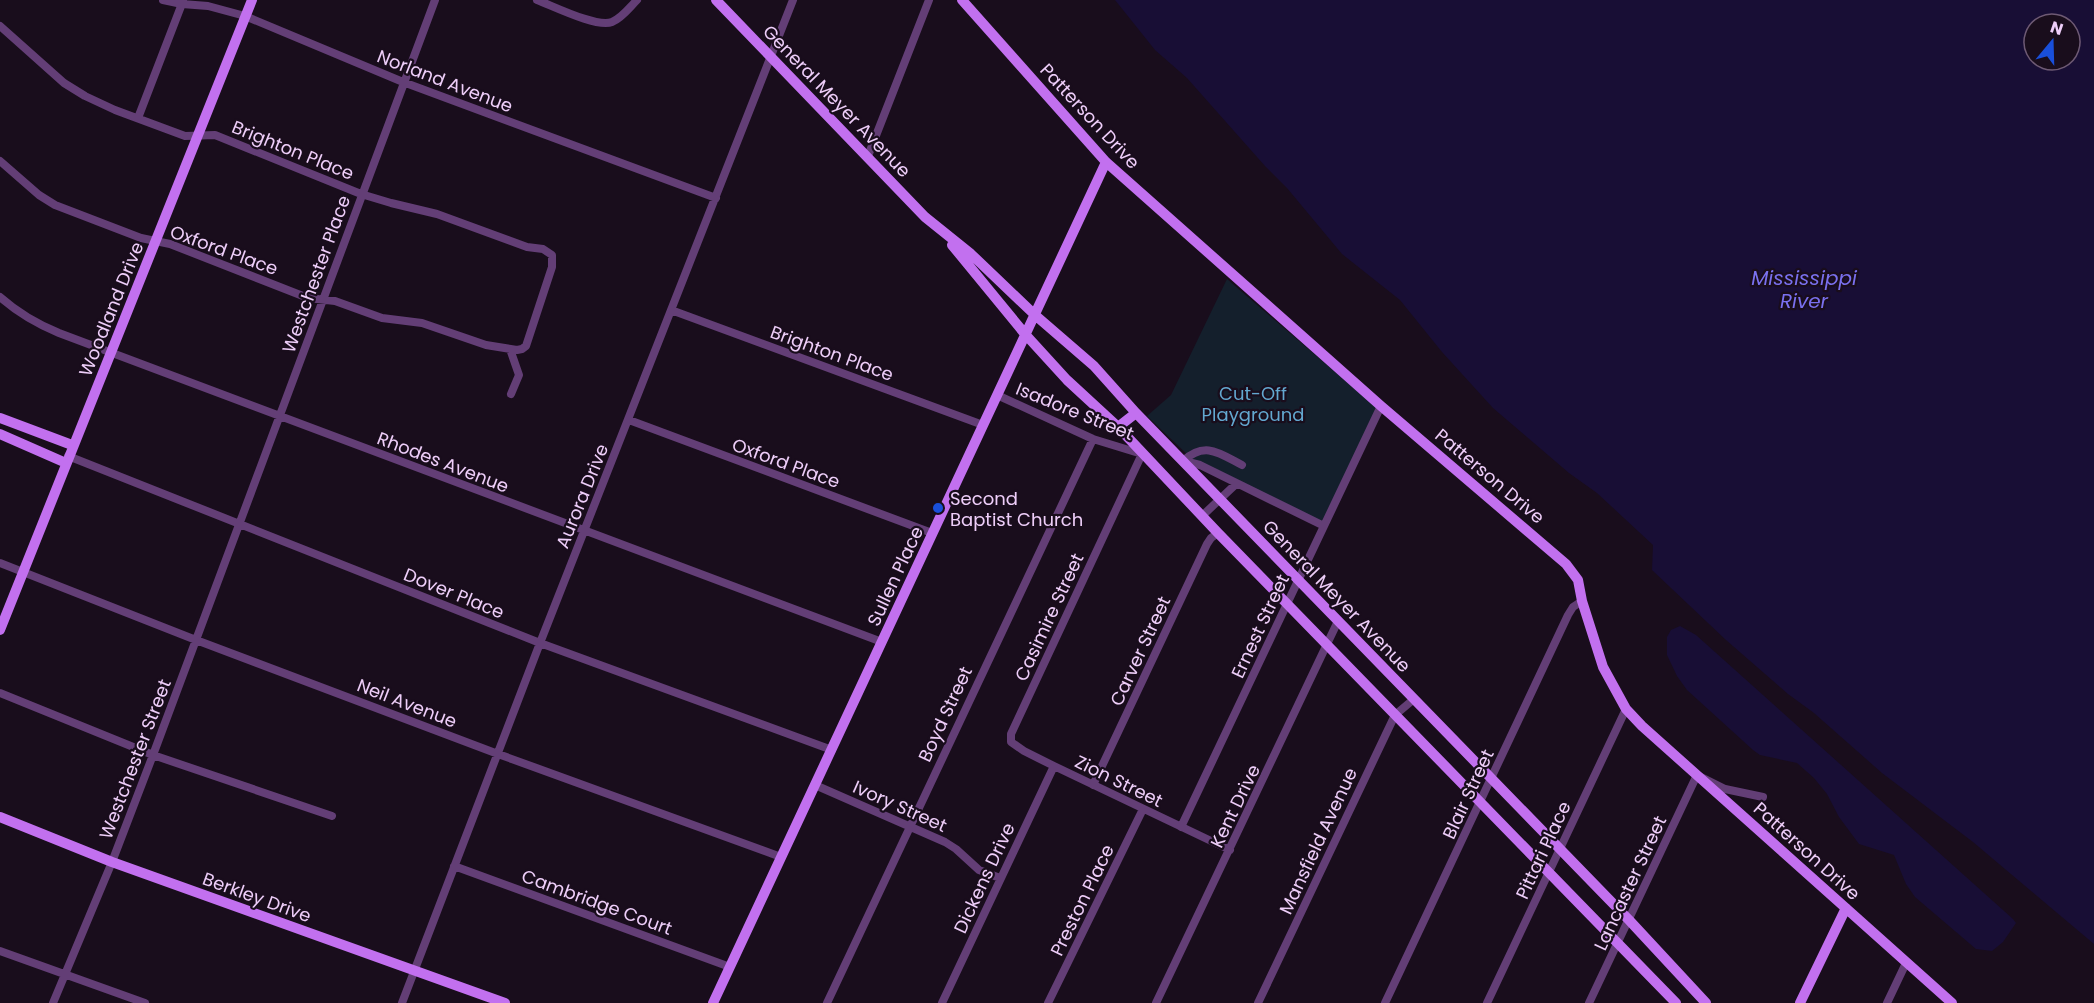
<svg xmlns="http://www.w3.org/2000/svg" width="2094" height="1003" font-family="Poppins,sans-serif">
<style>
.green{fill:#141f2c}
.water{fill:#180e35;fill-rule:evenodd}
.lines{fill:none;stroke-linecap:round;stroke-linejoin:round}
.street{stroke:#633e76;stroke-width:8}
.secondary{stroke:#c270ef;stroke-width:10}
.poi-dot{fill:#194fda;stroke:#190d1c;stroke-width:2}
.labels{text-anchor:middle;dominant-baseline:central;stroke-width:4.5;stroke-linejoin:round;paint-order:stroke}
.street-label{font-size:18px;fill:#eecef9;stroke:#190d1c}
.park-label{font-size:18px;fill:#63a8d0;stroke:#190d1c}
.poi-label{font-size:18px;fill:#eecef9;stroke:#190d1c;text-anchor:start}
.water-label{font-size:20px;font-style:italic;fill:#7a70ef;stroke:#190d1c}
</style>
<rect width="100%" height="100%" fill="#190d1c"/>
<!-- green -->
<path class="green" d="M 1227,279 L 1377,408 L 1322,522 L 1192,459 L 1147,416 L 1171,395 Z"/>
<!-- water -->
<path class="water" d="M 1115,0 L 2094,0 L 2094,944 L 1973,842 L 1882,773 L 1814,713 L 1788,694 L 1726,640 L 1652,570 L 1653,545 L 1597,493 L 1569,473 L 1493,408 L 1442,352 L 1400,300 L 1342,254 L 1287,188 L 1265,166 L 1187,78 L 1155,50 ZM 2034,24 L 2070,24 L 2070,60 L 2034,60 Z
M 1680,626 L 1696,635 L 2013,919 L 2016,923 L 2003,942 L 1992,951 L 1976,949 L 1915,897 L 1906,884 L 1894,855 L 1859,844 L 1839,817 L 1827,794 L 1814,778 L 1797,763 L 1760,755 L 1753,750 L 1687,690 L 1677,676 L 1667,655 L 1667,637 L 1671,630 Z"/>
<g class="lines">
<!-- street -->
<path class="street" d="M 163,0 L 182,4 L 208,6 L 245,16 L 403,82 L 716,198
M 537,0 C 553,6 597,28 612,22 C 622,18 629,8 637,0
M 0,26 L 64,83 L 85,96 L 115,110 L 185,136 L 215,135 L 361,194 L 391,203 L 437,214 L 527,247 L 543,249 L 552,255 L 552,267 L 526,346 L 522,349 L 517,350 L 486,345 L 422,323 L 382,318 L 335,301 L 308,298 L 170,244 L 141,238 L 55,205 L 39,195 L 0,161
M 138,118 L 183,1
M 868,156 L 929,0
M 0,297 C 18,313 37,324 59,333 L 882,642
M 671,310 L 983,425
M 510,349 L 519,375 L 511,394
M 997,395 L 1093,439 L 1142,454 L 1011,734 L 1011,742 L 1024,751 L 1054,766 L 1230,850
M 629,420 L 932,533
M 68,456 L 540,643 L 832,750
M 1183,461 C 1205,441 1219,453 1242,465
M 1184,461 L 1200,465 L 1324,526
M 1202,516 L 1236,484
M 0,563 L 196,640 L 498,754 L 781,857
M 0,693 L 153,755 L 332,816
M 815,785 L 945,842 L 956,849 L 979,870 L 1000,878
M 1093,785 L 1207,544 L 1211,538 L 1218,533
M 1181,827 L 1381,406
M 454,866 L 730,967
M 0,951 L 145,1003
M 53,1003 L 112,862 L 153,755 L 435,0
M 402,1003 L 540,643 L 793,0
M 827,1003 L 1093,439
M 942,1003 L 1054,766
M 1048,1003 L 1143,809
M 1156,1003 L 1338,621
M 1258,1003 L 1395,715 L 1414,699
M 1385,1003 L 1568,615 L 1573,607 L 1582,601
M 1487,1003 L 1626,709
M 1589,1003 L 1697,775 L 1725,789 L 1763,797
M 1887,1003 L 1906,963"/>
<!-- secondary -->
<path class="secondary" d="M 716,0 L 925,217 L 971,254 L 1035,315 L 1094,366 L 1136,413 L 1629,920 L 1706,1003
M 962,0 L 1106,162 L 1381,406 L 1566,564 L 1578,580 L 1582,601 L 1603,667 L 1626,709 L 1642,726 L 1952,1003
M 952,245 L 1025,334 L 1067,380 L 1118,427 L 1218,533 L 1676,1003
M 0,418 L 72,445
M 1118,427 L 1136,413
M 0,434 L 66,463
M 0,630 L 252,0
M 0,817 L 112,862 L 505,1003
M 713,1003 L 1106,162
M 1800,1003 L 1846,908"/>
</g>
<!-- markers -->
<circle class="poi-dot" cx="938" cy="508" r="6"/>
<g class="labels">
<!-- street labels -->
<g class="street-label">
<text transform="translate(445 81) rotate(21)">Norland Avenue</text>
<text transform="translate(837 101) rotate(46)">General Meyer Avenue</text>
<text transform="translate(1090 116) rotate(47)">Patterson Drive</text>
<text transform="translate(293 150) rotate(22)">Brighton Place</text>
<text transform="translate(224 250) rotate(20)">Oxford Place</text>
<text transform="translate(316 274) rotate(-70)">Westchester Place</text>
<text transform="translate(111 309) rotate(-68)">Woodland Drive</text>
<text transform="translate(832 353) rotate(20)">Brighton Place</text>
<text transform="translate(1075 411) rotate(22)">Isadore Street</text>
<text transform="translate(443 462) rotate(21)">Rhodes Avenue</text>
<text transform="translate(786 463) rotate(20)">Oxford Place</text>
<text transform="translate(1490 476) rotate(40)">Patterson Drive</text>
<text transform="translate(582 496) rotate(-68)">Aurora Drive</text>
<text transform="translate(895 576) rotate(-65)">Sullen Place</text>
<text transform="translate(454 593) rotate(22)">Dover Place</text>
<text transform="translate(1337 596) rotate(46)">General Meyer Avenue</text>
<text transform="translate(1049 617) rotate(-65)">Casimire Street</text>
<text transform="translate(1260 626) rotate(-65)">Ernest Street</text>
<text transform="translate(1140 651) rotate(-65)">Carver Street</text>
<text transform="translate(407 703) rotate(21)">Neil Avenue</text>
<text transform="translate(945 714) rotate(-65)">Boyd Street</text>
<text transform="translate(135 759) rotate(-69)">Westchester Street</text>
<text transform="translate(1119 781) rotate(26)">Zion Street</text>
<text transform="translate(1468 794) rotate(-65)">Blair Street</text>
<text transform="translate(900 806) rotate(24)">Ivory Street</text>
<text transform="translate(1235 806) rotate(-64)">Kent Drive</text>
<text transform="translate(1318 841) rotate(-65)">Mansfield Avenue</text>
<text transform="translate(1543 850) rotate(-65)">Pittari Place</text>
<text transform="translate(1807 851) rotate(42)">Patterson Drive</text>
<text transform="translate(984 878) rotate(-65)">Dickens Drive</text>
<text transform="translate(1630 883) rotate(-65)">Lancaster Street</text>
<text transform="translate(257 897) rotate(20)">Berkley Drive</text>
<text transform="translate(1082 900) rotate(-64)">Preston Place</text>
<text transform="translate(597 902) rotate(20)">Cambridge Court</text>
</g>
<!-- park labels -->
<g class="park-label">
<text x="1253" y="393">Cut-Off<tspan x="1253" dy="21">Playground</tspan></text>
</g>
<!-- poi labels -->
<g class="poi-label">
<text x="950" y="498">Second<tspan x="950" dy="21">Baptist Church</tspan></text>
</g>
<!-- water labels -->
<g class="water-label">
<text x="1804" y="278">Mississippi<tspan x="1804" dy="23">River</tspan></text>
</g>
</g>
<!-- north arrow -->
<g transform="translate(2052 42) rotate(19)"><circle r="28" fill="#190d1c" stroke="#6e5a74" stroke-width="1.5"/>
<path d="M0-4.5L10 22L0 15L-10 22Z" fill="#194fda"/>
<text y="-9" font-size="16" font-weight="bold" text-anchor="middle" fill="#eecef9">N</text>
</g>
</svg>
